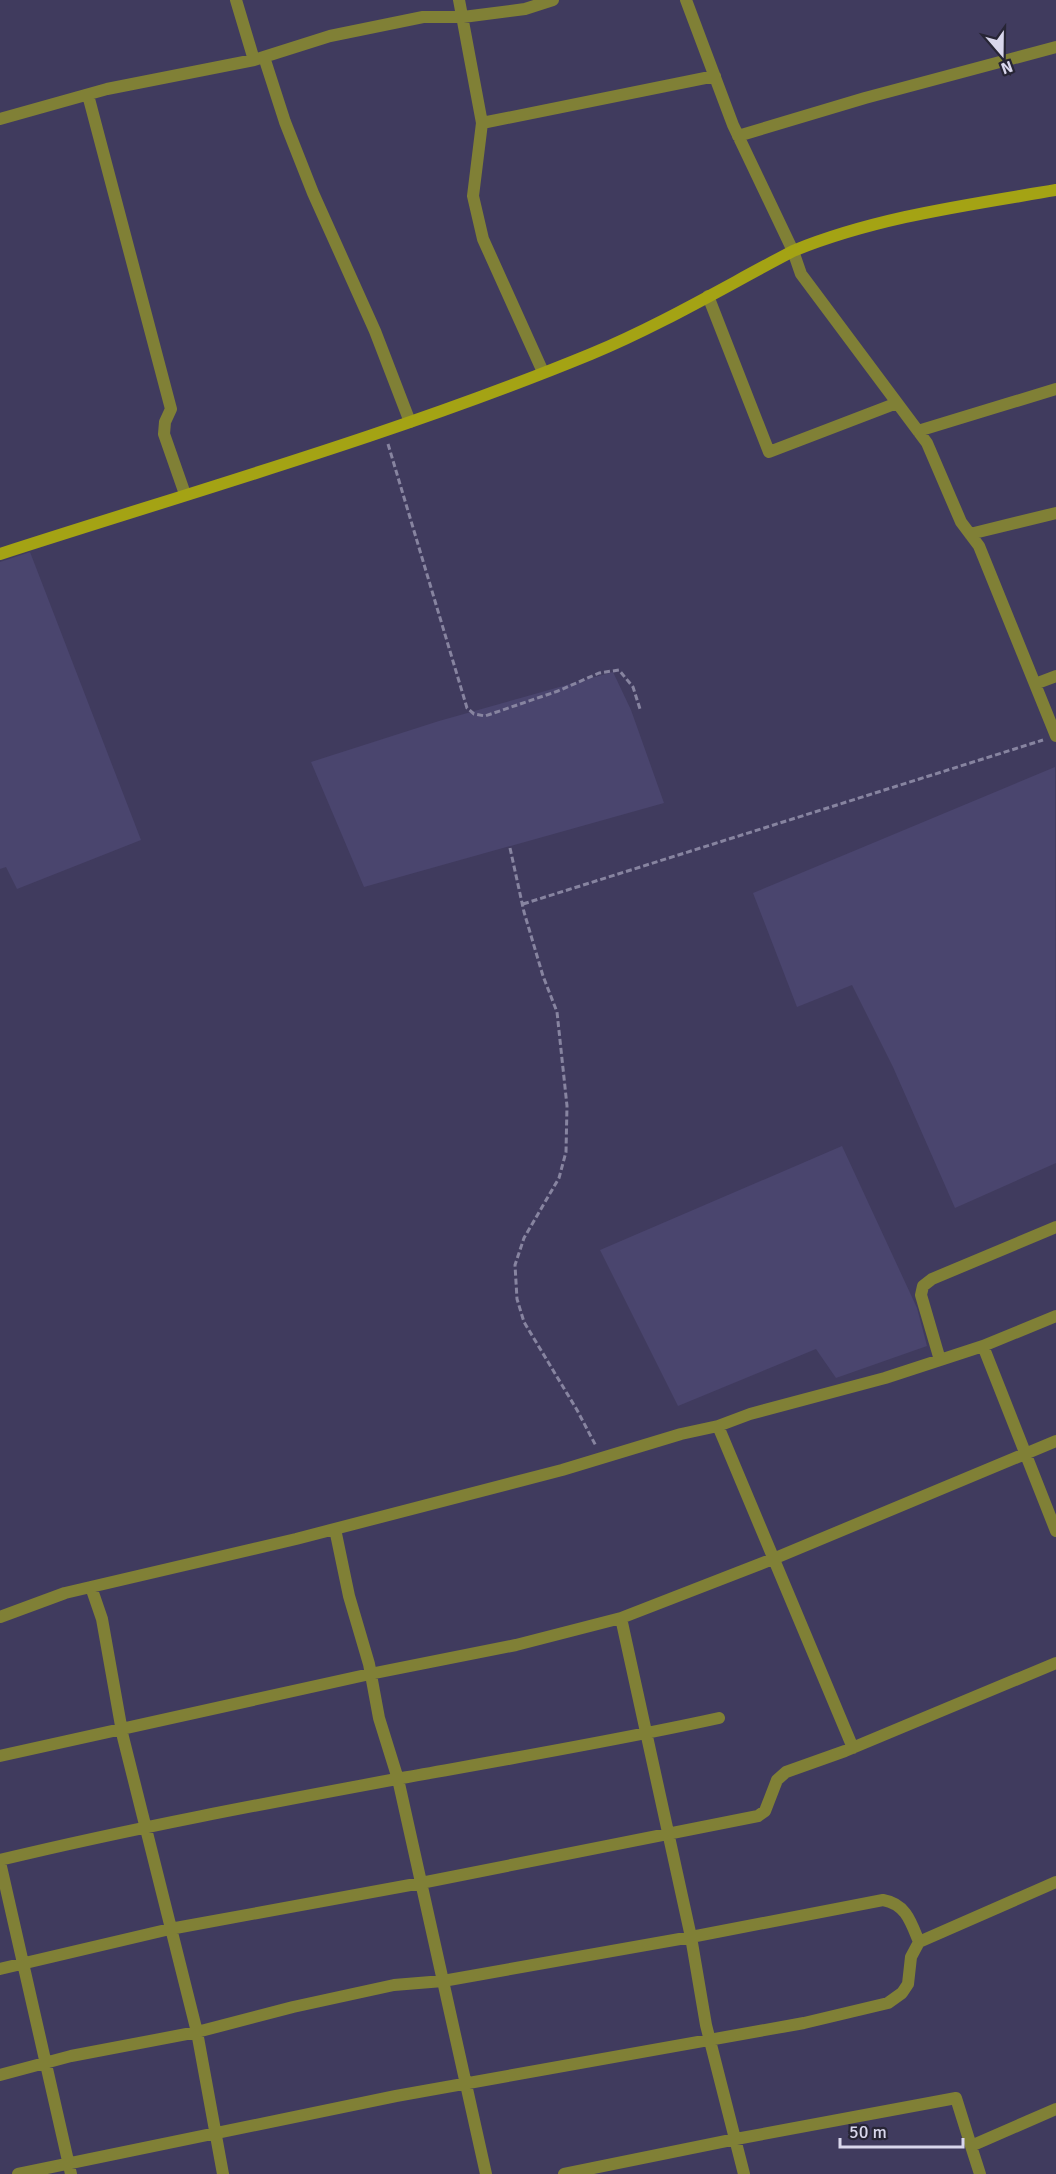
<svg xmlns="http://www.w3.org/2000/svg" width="1056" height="2174" font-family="Signika,sans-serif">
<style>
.built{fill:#4a456e}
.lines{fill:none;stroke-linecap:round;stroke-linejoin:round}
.path{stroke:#8784a0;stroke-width:3;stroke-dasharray:6 3;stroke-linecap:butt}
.minor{stroke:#808036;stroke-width:12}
.secondary{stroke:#a4a314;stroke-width:12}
</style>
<rect width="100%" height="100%" fill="#403b5e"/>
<!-- built -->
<path class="built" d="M 30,552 L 141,840 L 17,889 L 6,867 L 0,869 L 0,562 Z
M 613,672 L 631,710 L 664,803 L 364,887 L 311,762 L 439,721 Z
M 1055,767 L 1056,1163 L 955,1208 L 893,1067 L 852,985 L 797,1007 L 753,893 Z
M 842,1146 L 917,1308 L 927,1346 L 836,1378 L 816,1349 L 678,1406 L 600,1250 Z"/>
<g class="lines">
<!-- path -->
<path class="path" d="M 388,444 L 467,708 L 474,714 L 485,716 L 558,691 L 599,673 L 619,670 L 633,687 L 640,709
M 510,848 L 524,912 L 543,976 L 557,1012 L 567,1106 L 566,1152 L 559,1178 L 524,1238 L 515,1265 L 517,1299 L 524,1322 L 577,1410 L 596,1446
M 523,904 L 1043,740"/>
<!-- minor -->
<path class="minor" d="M 236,0 L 254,60
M 459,0 L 482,123 L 473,196 L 483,239 L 543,372
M 686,0 L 733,125 L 793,251 L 801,274 L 927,443 L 961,522 L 979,546 L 1056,736
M 264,57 L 285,122 L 313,193 L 375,331 L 410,422
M 88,95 L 171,409 L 165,422 L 164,434 L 185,494
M 0,119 L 107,89 L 254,60 L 330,36 L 423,17 L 463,17 L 525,9 L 553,0
M 482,123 L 715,76
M 738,136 L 865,98 L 1056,47
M 708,296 L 769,452 L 897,403
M 918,431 L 1056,389
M 970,534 L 1056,513
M 1035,684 L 1056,676
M 983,1346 L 1056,1531
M 940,1360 L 921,1295 L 923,1286 L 932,1279 L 1056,1227
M 718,1426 L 853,1748
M 335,1529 L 349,1596 L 369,1664 L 379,1718 L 398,1779 L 486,2174
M 91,1587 L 102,1619 L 123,1737 L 197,2032 L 223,2174
M 0,1617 L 65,1593 L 296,1539 L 562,1470 L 681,1434 L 718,1426 L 750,1414 L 885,1378 L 983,1346 L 1056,1316
M 621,1618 L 691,1937 L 706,2025 L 744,2174
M 0,1756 L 370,1674 L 516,1645 L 621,1618 L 773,1559 L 1056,1441
M 0,1860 C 133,1828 267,1803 402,1778 C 508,1759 614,1741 719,1718
M 0,1862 L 71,2174
M 0,1969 L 170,1929 L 421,1883 L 758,1816 L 765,1811 L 777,1780 L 786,1772 L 845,1751 L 1056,1663
M 0,2075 L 71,2056 L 197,2032 L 293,2007 L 394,1985 L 443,1981 L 691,1937 L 883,1900 C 906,1904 911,1922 919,1942
M 18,2174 L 396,2096 L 804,2023 L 888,2003 L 902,1993 L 908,1984 L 911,1957 L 919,1942 L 1056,1882
M 564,2174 L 736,2139 L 956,2098 L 971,2146
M 980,2174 L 971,2146 L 1056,2109"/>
<!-- secondary -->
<path class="secondary" d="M 0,554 C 198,490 399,433 591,354 C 661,325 726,286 793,251 C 876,217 968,205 1056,190"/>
</g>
<!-- north arrow -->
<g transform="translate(1002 54) rotate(160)" stroke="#272535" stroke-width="4.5" paint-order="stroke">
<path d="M0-4.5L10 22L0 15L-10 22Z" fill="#d9d7ec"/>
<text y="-9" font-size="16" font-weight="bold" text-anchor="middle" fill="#d9d7ec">N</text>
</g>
<!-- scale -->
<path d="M840 2138v9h123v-9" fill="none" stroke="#d9d7ec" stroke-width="3"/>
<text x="849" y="2138" font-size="18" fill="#d9d7ec" stroke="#272535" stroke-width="4.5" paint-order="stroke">50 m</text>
</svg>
